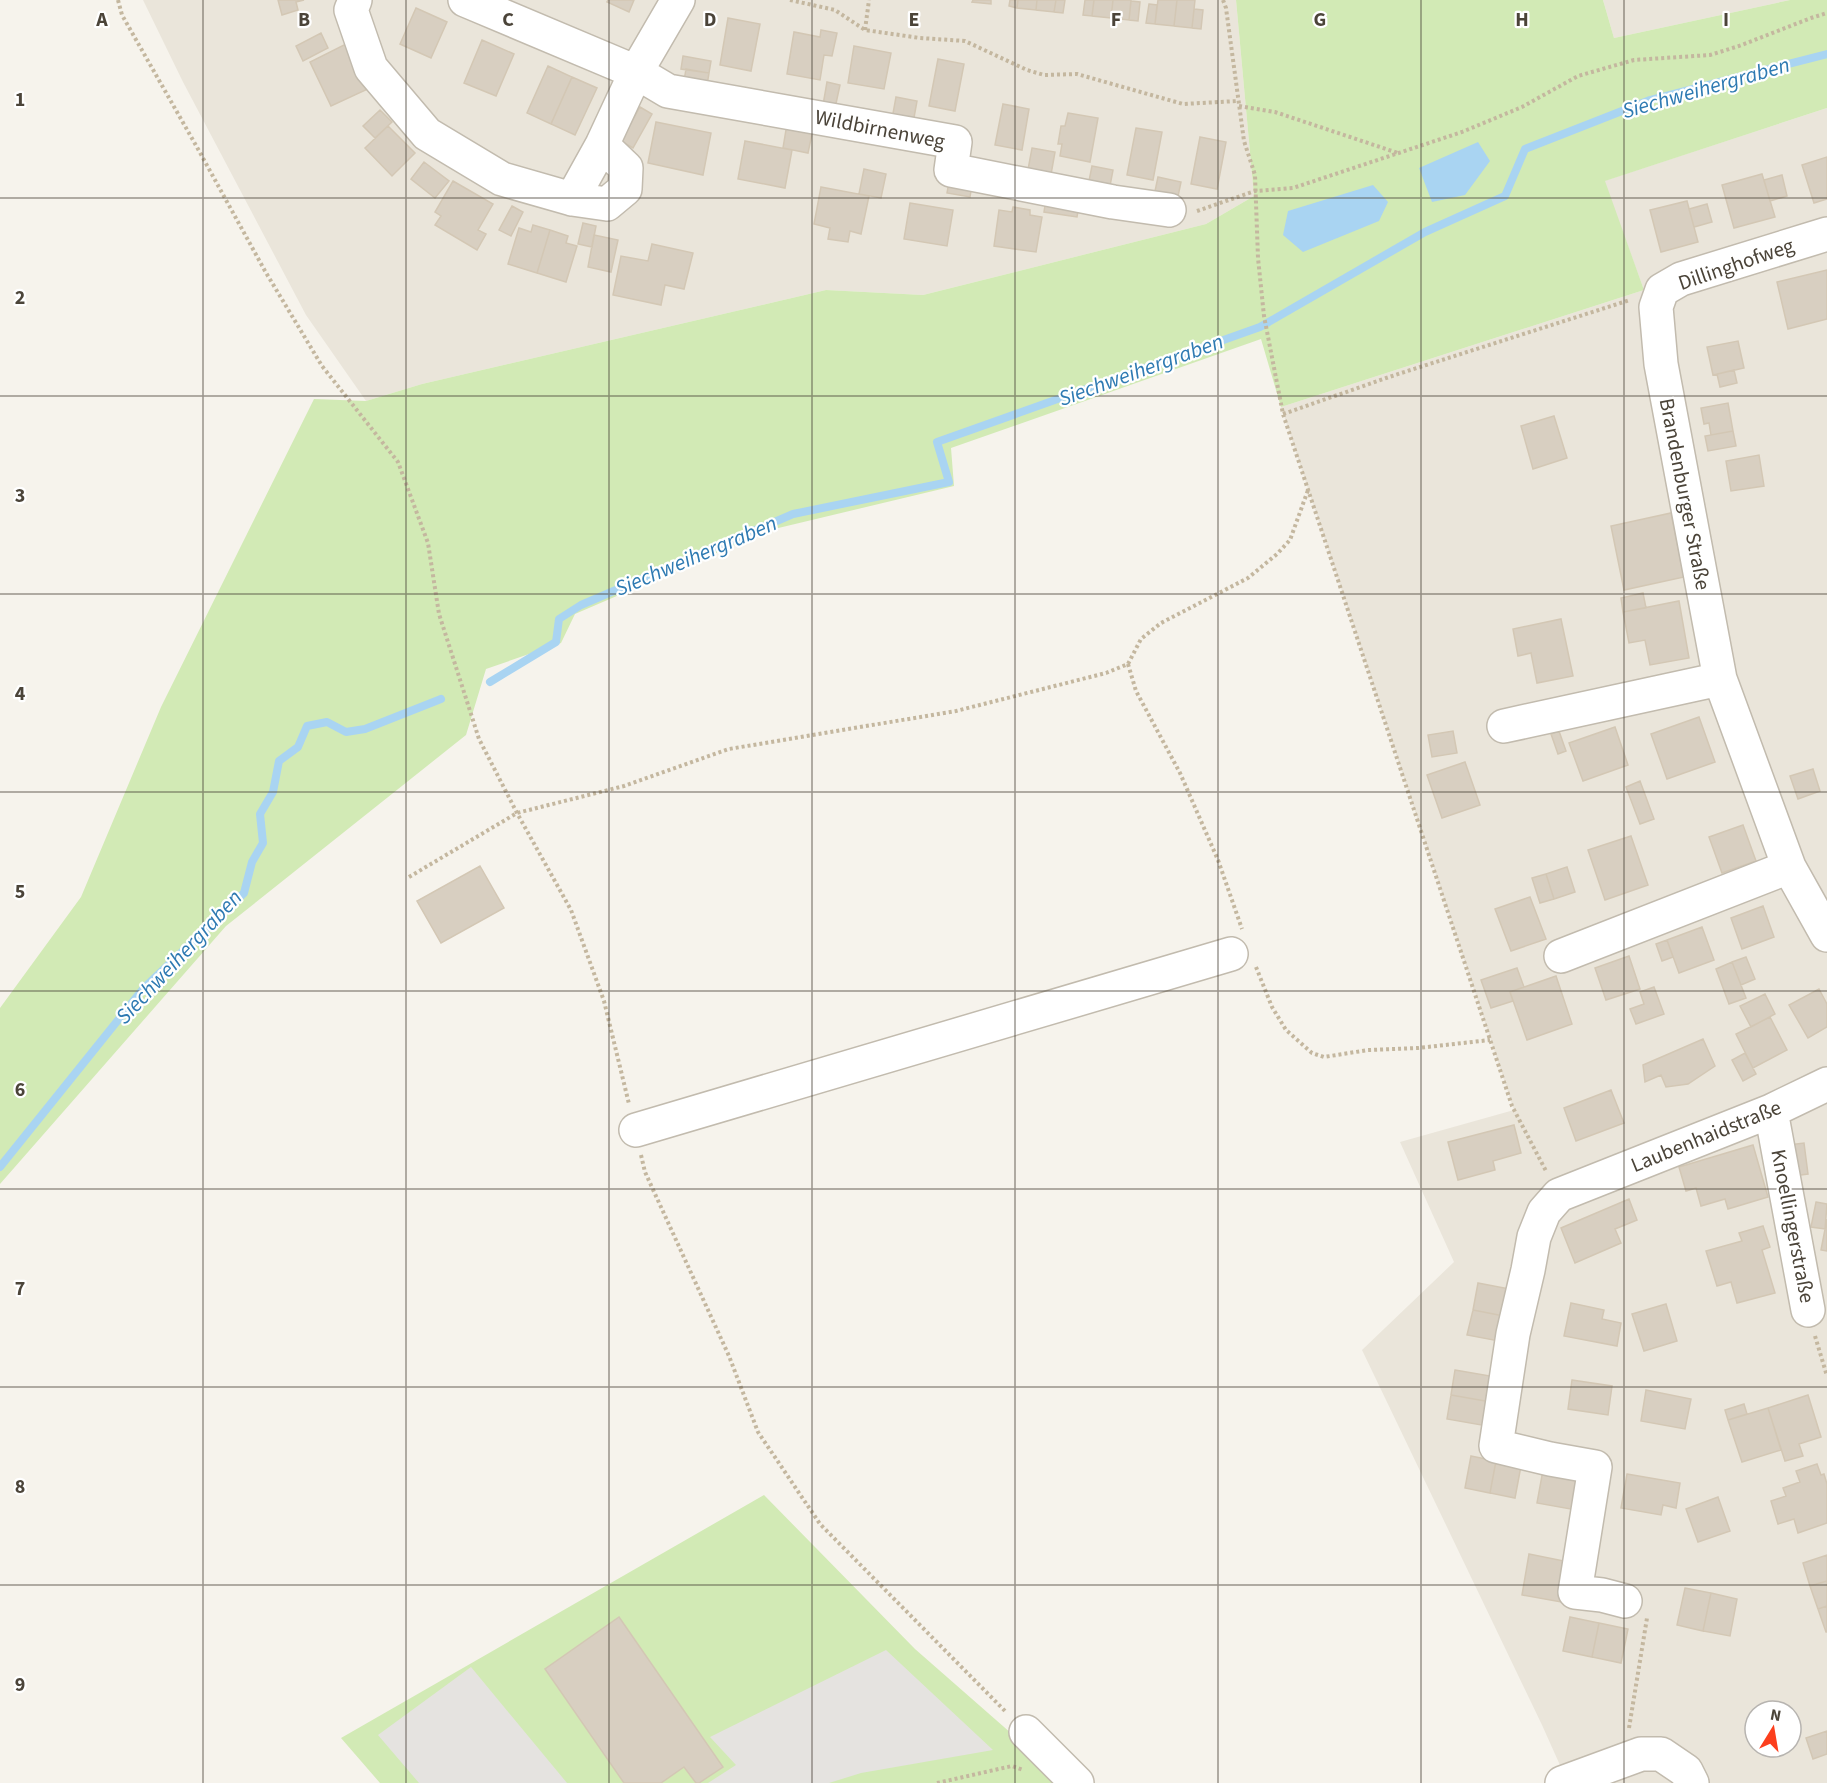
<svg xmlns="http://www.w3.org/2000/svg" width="1827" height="1783" font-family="'Source Sans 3',sans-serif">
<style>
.residential{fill:#eae5da;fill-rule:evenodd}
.green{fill:#d2eab5}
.parking{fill:#e5e3e0}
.water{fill:#a9d4f2}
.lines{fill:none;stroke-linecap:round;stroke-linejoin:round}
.stream{stroke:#a9d4f2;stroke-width:8}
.building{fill:#d8cfc1;stroke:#d3c7b4;stroke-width:1.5}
.minor-casing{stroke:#c2bbae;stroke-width:36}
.path{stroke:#c4b79f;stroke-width:4;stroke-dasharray:3 3;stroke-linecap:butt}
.minor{stroke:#fff;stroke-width:33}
.grid{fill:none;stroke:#4b4439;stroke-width:1.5;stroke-opacity:0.55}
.labels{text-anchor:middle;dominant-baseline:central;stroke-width:4.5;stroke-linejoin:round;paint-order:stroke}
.street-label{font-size:21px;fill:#4b4439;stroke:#fff}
.water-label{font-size:22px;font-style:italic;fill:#2e7ab2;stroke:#fff}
.grid-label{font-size:20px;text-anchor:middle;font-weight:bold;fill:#4b4439;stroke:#fff;stroke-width:4.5;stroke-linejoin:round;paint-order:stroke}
</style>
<rect width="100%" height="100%" fill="#f6f3ec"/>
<!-- residential -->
<path class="residential" d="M 143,0 L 1236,0 L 1254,196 L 1206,224 L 923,295 L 826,290 L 422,384 L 366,401 L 306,315 L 183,82 Z
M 1603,0 L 1790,0 L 1614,38 Z
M 1827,108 L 1827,1783 L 1568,1783 L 1542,1725 L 1362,1350 L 1454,1262 L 1400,1142 L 1514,1110 L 1281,407 L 1644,290 L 1604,181 ZM 1755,1711 L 1791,1711 L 1791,1747 L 1755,1747 Z"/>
<!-- green -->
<path class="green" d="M 1236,0 L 1603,0 L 1614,38 L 1790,0 L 1827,0 L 1827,108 L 1605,181 L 1644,290 L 1281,407 L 1261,339 L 951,448 L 954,486 L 770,530 L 575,614 L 561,643 L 486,669 L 466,735 L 226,926 L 0,1184 L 0,1008 L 81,897 L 161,707 L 314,399 L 366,401 L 422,384 L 826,290 L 923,295 L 1206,224 L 1254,196 Z
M 764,1495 L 915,1649 L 1068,1783 L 380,1783 L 341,1738 Z"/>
<!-- parking -->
<path class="parking" d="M 886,1650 L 993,1750 L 861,1773 L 829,1783 L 708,1783 L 736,1765 L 710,1737 Z
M 471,1667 L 567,1783 L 419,1783 L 378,1735 Z"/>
<!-- water -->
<path class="water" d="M 1478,142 L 1490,161 L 1465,195 L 1432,202 L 1419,168 Z
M 1373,185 L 1388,202 L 1379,221 L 1303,252 L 1283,235 L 1288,211 Z"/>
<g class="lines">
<!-- stream -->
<path class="stream" d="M 490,682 L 556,642 L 559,619 L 581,605 L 793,514 L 949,482 L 937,442 L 1260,327 L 1425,232 L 1505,196 L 1525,149 L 1650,100 L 1827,54
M 0,1167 L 143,989 L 244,893 L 252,862 L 263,843 L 260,814 L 273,792 L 279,761 L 298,747 L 307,726 L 327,722 L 346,732 L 365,729 L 441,699"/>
</g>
<!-- building -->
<path class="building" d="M 278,0 L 304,0 L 296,2 L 298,10 L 282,15 Z
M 608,0 L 634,0 L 629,12 L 607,2 Z
M 973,0 L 991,0 L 991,4 L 972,2 Z
M 1010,0 L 1018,0 L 1017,8 L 1009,6 Z
M 1018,0 L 1037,0 L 1036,10 L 1017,8 Z
M 1037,0 L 1056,0 L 1054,12 L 1036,10 Z
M 1056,0 L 1065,0 L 1063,13 L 1054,12 Z
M 1085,0 L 1094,0 L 1092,16 L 1083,15 Z
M 1094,0 L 1113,0 L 1111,18 L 1092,16 Z
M 1113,0 L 1131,0 L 1129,20 L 1111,18 Z
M 1158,0 L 1177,0 L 1174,26 L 1155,24 Z
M 1177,0 L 1195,0 L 1192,28 L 1174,26 Z
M 1131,1 L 1140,2 L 1138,21 L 1129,20 Z
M 1149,4 L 1157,5 L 1155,24 L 1146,23 Z
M 416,8 L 447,22 L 431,58 L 400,44 Z
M 1194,9 L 1203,10 L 1201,29 L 1192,28 Z
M 728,18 L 760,24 L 751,71 L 720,65 Z
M 821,30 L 837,33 L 832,56 L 824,55 L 820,80 L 787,74 L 794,32 L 820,37 Z
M 321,33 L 328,48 L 303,61 L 296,46 Z
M 482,40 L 514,54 L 496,96 L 464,83 Z
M 348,43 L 370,88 L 331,106 L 310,62 Z
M 854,46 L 891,53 L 884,89 L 848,83 Z
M 683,56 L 711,61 L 709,73 L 681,69 Z
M 938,59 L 964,64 L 955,111 L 929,106 Z
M 548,66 L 572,77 L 551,124 L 527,113 Z
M 686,69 L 709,73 L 707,85 L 684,81 Z
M 572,77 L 597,88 L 575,135 L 551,124 Z
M 827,82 L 840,85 L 835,108 L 823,105 Z
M 896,97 L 917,101 L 913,123 L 892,119 Z
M 1003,104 L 1029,109 L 1022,150 L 995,145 Z
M 640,107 L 652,114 L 633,148 L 621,141 Z
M 380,110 L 392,122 L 375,138 L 363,126 Z
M 1068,113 L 1098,118 L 1090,162 L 1060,156 L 1062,144 L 1058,144 L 1061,126 L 1065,126 Z
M 656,122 L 711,133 L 703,175 L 648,163 Z
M 787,124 L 813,129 L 808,153 L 783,148 Z
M 388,126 L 415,153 L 392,176 L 365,148 Z
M 1136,128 L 1162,132 L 1153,180 L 1127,175 Z
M 1200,137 L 1226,142 L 1217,189 L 1191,184 Z
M 745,141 L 792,150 L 785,188 L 738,179 Z
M 1032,148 L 1055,152 L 1050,180 L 1027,175 Z
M 1827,157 L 1827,199 L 1814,203 L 1802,165 Z
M 424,162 L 449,181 L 435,198 L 411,179 Z
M 1092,166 L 1113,170 L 1109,191 L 1088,186 Z
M 864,169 L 886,174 L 881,198 L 859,194 Z
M 1762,174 L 1775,217 L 1734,228 L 1722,185 Z
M 1782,175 L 1787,196 L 1770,201 L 1764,180 Z
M 1158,177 L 1181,182 L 1177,201 L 1154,196 Z
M 453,181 L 493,204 L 478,230 L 486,234 L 477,250 L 435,225 L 441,216 L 435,212 Z
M 949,182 L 972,185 L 970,197 L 947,193 Z
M 821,187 L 869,196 L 861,234 L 850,231 L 848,242 L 828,239 L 830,228 L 814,224 Z
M 1046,199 L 1079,205 L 1077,217 L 1044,212 Z
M 1687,201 L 1698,242 L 1661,252 L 1650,210 Z
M 910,203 L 953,210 L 947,246 L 904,239 Z
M 1707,204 L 1712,222 L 1694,227 L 1689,209 Z
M 512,206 L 523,212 L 511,236 L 499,230 Z
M 1013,207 L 1030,210 L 1030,215 L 1042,217 L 1036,252 L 994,246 L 999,210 L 1012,212 Z
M 583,223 L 596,226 L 592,247 L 578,244 Z
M 533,225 L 550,230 L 537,273 L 508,264 L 519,228 L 531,232 Z
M 550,230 L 568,236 L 566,243 L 577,246 L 566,282 L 537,273 Z
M 594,235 L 618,240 L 611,272 L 588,267 Z
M 652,244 L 693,253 L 684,289 L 665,285 L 661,305 L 613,295 L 621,256 L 648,261 Z
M 1827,270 L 1827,319 L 1788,329 L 1777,282 Z
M 1738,341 L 1744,368 L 1713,375 L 1707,347 Z
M 1734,370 L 1737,383 L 1720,387 L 1717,374 Z
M 1728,403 L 1733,431 L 1711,435 L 1709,423 L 1704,424 L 1701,408 Z
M 1554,416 L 1567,458 L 1533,469 L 1521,426 Z
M 1733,431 L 1736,446 L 1708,451 L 1705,436 Z
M 1759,455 L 1764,486 L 1731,491 L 1726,461 Z
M 1671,513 L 1684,577 L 1624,590 L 1611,526 Z
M 1643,593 L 1646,608 L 1623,612 L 1621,598 Z
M 1679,601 L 1689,658 L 1650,665 L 1645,640 L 1629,643 L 1623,612 Z
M 1561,619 L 1573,676 L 1537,683 L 1531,653 L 1518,656 L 1513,629 Z
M 1699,717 L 1715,762 L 1667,779 L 1651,734 Z
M 1615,727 L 1628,765 L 1583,781 L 1569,743 Z
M 1453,731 L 1457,753 L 1432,757 L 1428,735 Z
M 1559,731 L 1566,751 L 1558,754 L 1551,734 Z
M 1465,762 L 1480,805 L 1442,818 L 1427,775 Z
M 1813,769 L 1820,791 L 1798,799 L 1790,776 Z
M 1640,781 L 1654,819 L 1640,824 L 1626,787 Z
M 1743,825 L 1756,861 L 1722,873 L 1709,837 Z
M 1631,836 L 1648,885 L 1605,900 L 1588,850 Z
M 480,866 L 504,908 L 441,943 L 417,901 Z
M 1567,867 L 1575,892 L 1554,899 L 1546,874 Z
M 1546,874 L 1554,899 L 1540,903 L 1532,878 Z
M 1530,897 L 1546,939 L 1511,951 L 1495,909 Z
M 1763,906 L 1774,937 L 1742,949 L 1731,918 Z
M 1702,927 L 1714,960 L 1679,973 L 1667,940 Z
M 1667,940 L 1673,957 L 1662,961 L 1656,944 Z
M 1629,956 L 1640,989 L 1606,1000 L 1595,968 Z
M 1746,957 L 1755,979 L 1741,985 L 1732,962 Z
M 1732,962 L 1746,998 L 1729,1004 L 1716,969 Z
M 1517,968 L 1524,987 L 1510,992 L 1513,1001 L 1491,1008 L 1481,980 Z
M 1556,976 L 1572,1024 L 1527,1040 L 1510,992 Z
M 1654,987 L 1664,1014 L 1636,1024 L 1630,1009 L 1644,1004 L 1640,992 Z
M 1819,989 L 1827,1004 L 1827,1027 L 1808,1038 L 1789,1005 Z
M 1765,994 L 1775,1014 L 1751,1027 L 1740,1006 Z
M 1770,1017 L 1787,1050 L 1753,1068 L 1736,1034 Z
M 1703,1039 L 1715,1066 L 1688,1084 L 1666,1087 L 1661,1075 L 1645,1082 L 1643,1065 Z
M 1745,1053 L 1756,1074 L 1743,1081 L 1732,1060 Z
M 1611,1090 L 1624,1123 L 1576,1141 L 1564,1108 Z
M 1514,1125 L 1521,1153 L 1493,1161 L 1495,1170 L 1458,1180 L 1448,1142 Z
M 1804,1143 L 1808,1174 L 1793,1176 L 1789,1145 Z
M 1753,1145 L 1768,1197 L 1728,1209 L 1725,1199 L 1701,1206 L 1696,1188 L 1686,1191 L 1679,1167 Z
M 1629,1199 L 1637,1220 L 1615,1229 L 1621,1243 L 1575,1263 L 1561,1228 Z
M 1816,1202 L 1827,1204 L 1825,1229 L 1811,1227 Z
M 1827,1219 L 1827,1251 L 1821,1250 Z
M 1763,1226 L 1770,1247 L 1762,1250 L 1775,1293 L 1737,1303 L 1731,1282 L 1717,1286 L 1706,1251 L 1742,1241 L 1739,1233 Z
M 1478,1283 L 1515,1290 L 1509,1317 L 1473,1310 Z
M 1571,1303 L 1604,1310 L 1602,1319 L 1621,1323 L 1617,1346 L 1564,1336 Z
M 1666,1304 L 1677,1341 L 1644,1351 L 1632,1314 Z
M 1473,1310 L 1509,1317 L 1504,1342 L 1467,1335 Z
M 1455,1370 L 1496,1377 L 1491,1402 L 1451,1395 Z
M 1572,1380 L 1612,1386 L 1608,1415 L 1568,1409 Z
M 1646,1390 L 1691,1399 L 1685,1429 L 1641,1421 Z
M 1451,1395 L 1491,1402 L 1487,1426 L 1447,1419 Z
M 1808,1395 L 1821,1437 L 1799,1444 L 1803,1456 L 1785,1461 L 1768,1408 Z
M 1744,1404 L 1747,1414 L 1728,1420 L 1725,1410 Z
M 1768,1408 L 1781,1450 L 1742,1462 L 1728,1420 Z
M 1471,1456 L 1496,1461 L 1490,1493 L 1465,1488 Z
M 1496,1461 L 1521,1466 L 1515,1498 L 1490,1493 Z
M 1817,1464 L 1821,1475 L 1824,1474 L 1827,1484 L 1827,1523 L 1798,1533 L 1794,1519 L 1778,1524 L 1771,1501 L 1786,1496 L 1783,1488 L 1800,1482 L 1796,1471 Z
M 1543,1470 L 1582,1477 L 1576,1510 L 1537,1503 Z
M 1627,1474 L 1680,1483 L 1676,1508 L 1663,1505 L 1661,1515 L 1621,1508 Z
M 1718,1497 L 1730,1531 L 1698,1542 L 1686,1509 Z
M 1529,1554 L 1569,1562 L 1561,1602 L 1522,1595 Z
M 1827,1555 L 1827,1581 L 1810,1586 L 1803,1563 Z
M 1827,1581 L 1827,1606 L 1818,1609 L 1810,1586 Z
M 1685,1588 L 1711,1593 L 1703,1631 L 1677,1625 Z
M 1711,1593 L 1737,1599 L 1730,1636 L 1703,1631 Z
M 1827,1606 L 1827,1632 L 1826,1632 L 1818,1609 Z
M 619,1617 L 723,1767 L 699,1783 L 696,1783 L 684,1767 L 661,1783 L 624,1783 L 545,1669 Z
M 1570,1617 L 1599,1623 L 1592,1657 L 1563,1651 Z
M 1599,1623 L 1628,1629 L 1621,1663 L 1592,1657 Z
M 1827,1731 L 1827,1754 L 1813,1759 L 1806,1738 Z"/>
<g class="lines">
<defs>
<path id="minor" d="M 355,0 L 351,10 L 371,68 L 427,134 L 502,179 L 572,199 L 607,204 L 625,189 L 626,168 L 602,145
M 465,0 L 636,72 L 668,91 L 955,142 L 951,170 L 1113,202 L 1169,210
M 572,199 L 602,145 L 636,72 L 678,0
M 1827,234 L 1681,279 L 1662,290 L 1656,307 L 1661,364 L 1720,679 L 1789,867 L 1827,935
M 1504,726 L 1720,679
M 1561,956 L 1789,867
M 1771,1111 L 1808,1310
M 636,1130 L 1231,954
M 1625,1601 L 1602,1595 L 1575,1592 L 1595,1467 L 1550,1459 L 1496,1446 L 1513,1334 L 1528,1270 L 1534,1237 L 1544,1212 L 1559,1195 L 1771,1111 L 1827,1084
M 1026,1732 L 1077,1783
M 1562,1783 L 1641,1754 L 1661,1754 L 1686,1771 L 1692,1783"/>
</defs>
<!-- minor casing -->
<use href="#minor" class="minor-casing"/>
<!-- path -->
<path class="path" d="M 118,0 L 122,15 L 198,149 L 265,271 L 322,366 L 398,462 L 428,543 L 439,614 L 479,739 L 517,813 L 571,910 L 604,1001 L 629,1104
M 790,0 L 835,10 L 865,30 L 920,38 L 965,41 L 1027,70 L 1044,75 L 1077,74 L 1183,104 L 1238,101
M 1223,0 L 1226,8 L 1244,141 L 1255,175 L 1258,258 L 1264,316 L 1283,414 L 1512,1106 L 1546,1171
M 865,30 L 869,0
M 1239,106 L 1275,112 L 1398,153
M 1197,211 L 1255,191 L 1293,188 L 1462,132 L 1522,107 L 1578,76 L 1634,60 L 1710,55 L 1739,46 L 1811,18 L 1827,13
M 1283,414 L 1395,375 L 1630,300
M 1128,664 L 1136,691 L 1180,773 L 1218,860 L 1242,929
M 409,877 L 517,813 L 624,786 L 729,749 L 956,711 L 1106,673 L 1128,664 L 1141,639 L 1161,623 L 1248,578 L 1277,554 L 1290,540 L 1308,490
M 1256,967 L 1272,1007 L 1286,1030 L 1312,1053 L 1324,1057 L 1368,1050 L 1418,1048 L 1490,1040
M 641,1155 L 645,1172 L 729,1356 L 758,1432 L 820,1524 L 1006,1712
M 1815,1336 L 1827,1376
M 1629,1728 L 1647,1618
M 937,1783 L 1012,1766 L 1023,1770"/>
<!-- minor -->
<use href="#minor" class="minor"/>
</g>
<!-- grid -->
<path class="grid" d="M 203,0 L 203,1783M 406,0 L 406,1783M 609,0 L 609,1783M 812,0 L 812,1783M 1015,0 L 1015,1783M 1218,0 L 1218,1783M 1421,0 L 1421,1783M 1624,0 L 1624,1783M 0,198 L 1827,198M 0,396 L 1827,396M 0,594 L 1827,594M 0,792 L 1827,792M 0,991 L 1827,991M 0,1189 L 1827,1189M 0,1387 L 1827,1387M 0,1585 L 1827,1585"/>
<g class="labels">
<!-- street labels -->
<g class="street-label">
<text transform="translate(880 129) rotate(11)">Wildbirnenweg</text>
<text transform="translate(1736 264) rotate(-19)">Dillinghofweg</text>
<text transform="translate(1685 494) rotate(79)">Brandenburger Straße</text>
<text transform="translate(1706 1136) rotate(-22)">Laubenhaidstraße</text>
<text transform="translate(1793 1226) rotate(79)">Knoellingerstraße</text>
</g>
<!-- water labels -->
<g class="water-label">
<text transform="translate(1706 88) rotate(-16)">Siechweihergraben</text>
<text transform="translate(1141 370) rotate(-20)">Siechweihergraben</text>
<text transform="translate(696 556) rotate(-23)">Siechweihergraben</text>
<text transform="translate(179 957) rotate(-47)">Siechweihergraben</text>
</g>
</g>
<g class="grid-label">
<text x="102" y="26">A</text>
<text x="304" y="26">B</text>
<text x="508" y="26">C</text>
<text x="710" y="26">D</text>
<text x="914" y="26">E</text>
<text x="1116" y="26">F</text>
<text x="1320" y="26">G</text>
<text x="1522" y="26">H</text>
<text x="1726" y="26">I</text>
<text x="20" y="106">1</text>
<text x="20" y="304">2</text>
<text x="20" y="502">3</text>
<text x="20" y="700">4</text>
<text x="20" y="898">5</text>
<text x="20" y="1096">6</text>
<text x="20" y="1295">7</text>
<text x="20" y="1493">8</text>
<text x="20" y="1691">9</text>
</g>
<!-- north arrow -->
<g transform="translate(1773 1729) rotate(11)"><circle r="28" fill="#ffffff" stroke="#b7b4b0" stroke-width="1.5"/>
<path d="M0-4.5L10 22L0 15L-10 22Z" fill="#fc3f1d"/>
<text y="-9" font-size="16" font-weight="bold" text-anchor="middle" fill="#4b4439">N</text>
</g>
</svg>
